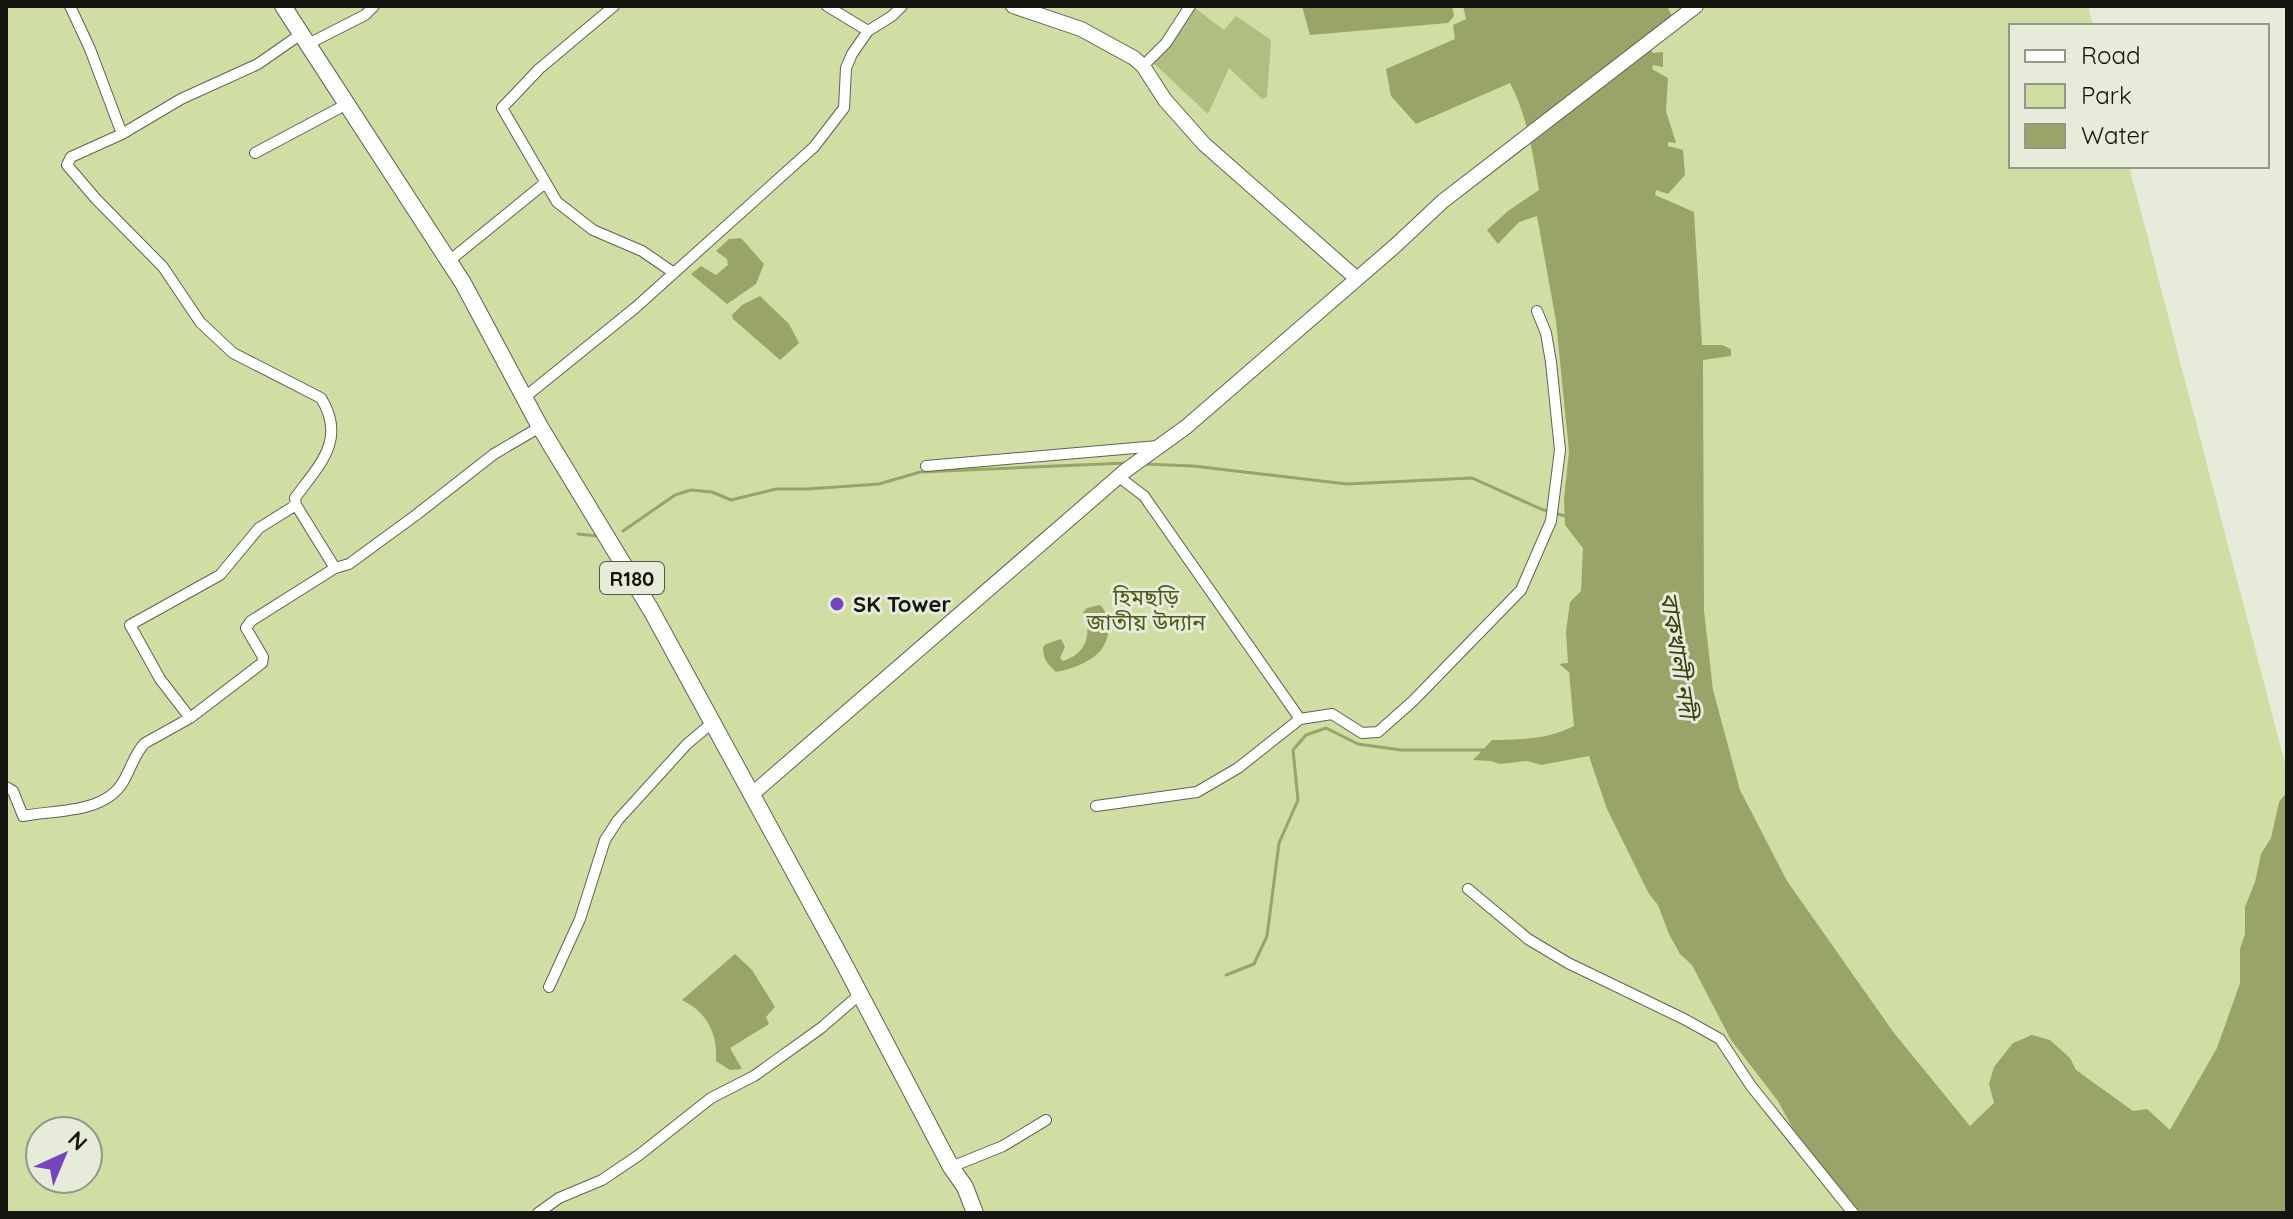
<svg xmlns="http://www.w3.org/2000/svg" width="2293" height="1219" font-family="Quicksand,'Noto Sans Bengali',sans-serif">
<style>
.green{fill:#d0dda3;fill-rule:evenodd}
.forest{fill:#b1be81}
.water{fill:#98a468}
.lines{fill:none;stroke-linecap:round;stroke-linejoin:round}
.stream{stroke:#98a468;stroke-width:3}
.street-casing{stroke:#5f6253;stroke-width:12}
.secondary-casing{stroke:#5f6253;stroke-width:16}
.primary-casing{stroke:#5f6253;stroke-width:18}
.street{stroke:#fff;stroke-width:10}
.secondary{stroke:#fff;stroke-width:14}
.primary{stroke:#fff;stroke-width:16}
.poi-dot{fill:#7545bd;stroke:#e7ebda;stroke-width:3}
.labels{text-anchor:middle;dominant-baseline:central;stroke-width:6;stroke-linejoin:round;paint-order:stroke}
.shield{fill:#e7ebda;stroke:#54564d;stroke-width:2}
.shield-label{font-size:20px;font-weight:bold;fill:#151610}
.park-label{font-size:22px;fill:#515b18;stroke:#e7ebda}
.poi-label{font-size:22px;font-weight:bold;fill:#151610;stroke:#e7ebda;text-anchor:start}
.water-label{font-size:24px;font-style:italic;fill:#394113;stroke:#e7ebda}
</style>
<rect width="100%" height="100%" fill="#e7ebda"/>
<!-- green -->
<path class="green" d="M 6,6 L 2088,6 L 2093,26 L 2011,26 L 2011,166 L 2129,166 L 2287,771 L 2287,950 L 2246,1213 L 6,1213 ZM 40,1131 L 88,1131 L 88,1179 L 40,1179 Z"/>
<!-- forest -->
<path class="forest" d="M 1192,6 L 1224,30 L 1236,16 L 1271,40 L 1267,97 L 1262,99 L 1229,68 L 1208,114 L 1150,60 Z"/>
<!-- water -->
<path class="water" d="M 1302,6 L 1452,6 L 1454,16 L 1448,23 L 1310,35 Z
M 1463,6 L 1667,6 L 1672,16 L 1672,30 L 1650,35 L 1652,53 L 1663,52 L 1663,67 L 1653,65 L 1652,69 L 1668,78 L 1666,111 L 1676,143 L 1668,142 L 1668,146 L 1683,150 L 1685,175 L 1668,194 L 1656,190 L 1655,195 L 1694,212 L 1702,345 L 1722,345 L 1731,349 L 1731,356 L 1703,360 L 1704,611 L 1713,690 L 1740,790 L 1787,881 L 1894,1033 L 1970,1126 L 1994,1103 L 1989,1084 L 1994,1067 L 2013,1043 L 2032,1035 L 2050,1040 L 2070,1058 L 2076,1070 L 2133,1111 L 2147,1109 L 2170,1130 L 2217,1048 L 2240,983 L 2240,949 L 2245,934 L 2245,907 L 2255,882 L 2261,854 L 2271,838 L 2279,802 L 2287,792 L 2287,1213 L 1861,1213 L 1847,1199 L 1792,1127 L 1778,1101 L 1731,1040 L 1692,965 L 1680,954 L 1669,934 L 1658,905 L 1649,894 L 1607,809 L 1589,756 L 1541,765 L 1527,761 L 1500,764 L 1491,761 L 1473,760 L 1492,740 C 1521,740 1549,739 1574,726 L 1569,672 L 1559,664 L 1568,663 L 1566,632 L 1570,602 L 1581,591 L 1583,548 L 1565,525 L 1564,499 L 1569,451 L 1556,321 L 1537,216 L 1519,222 L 1498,244 L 1487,230 L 1508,211 L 1539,190 C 1533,154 1527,115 1510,83 L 1416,124 L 1391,96 L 1386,69 L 1455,39 L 1453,25 L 1466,19 Z
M 741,238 L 764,264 L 756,284 L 727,304 L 691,274 L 701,266 L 716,275 L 728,265 L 727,259 L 716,251 L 729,239 Z
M 760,296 L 789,324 L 799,343 L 780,360 L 733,319 L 732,315 L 742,305 Z
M 1100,605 C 1106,611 1106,615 1108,623 C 1112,654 1082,667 1056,672 C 1047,664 1043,659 1043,647 L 1046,644 L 1061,639 L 1065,647 L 1060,658 L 1063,661 C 1086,654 1093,634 1083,612 L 1087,608 Z
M 735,954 L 752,970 L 775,1007 L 766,1017 L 769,1024 L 730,1048 L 742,1069 L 730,1070 L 716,1061 C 718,1034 707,1012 682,1000 Z"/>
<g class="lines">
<!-- stream -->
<path class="stream" d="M 1146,464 L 1193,466 L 1347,484 L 1472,478 L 1541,509 L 1565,516
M 623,531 L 675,495 L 691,490 L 712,492 L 731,500 L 776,489 L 807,489 L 879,484 L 920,472 L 1126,463
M 578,534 L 598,536
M 1226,975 L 1254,964 L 1267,936 L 1279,843 L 1298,800 L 1293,750 L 1306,735 L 1326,728 L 1358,744 L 1401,750 L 1484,750"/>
<defs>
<path id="street" d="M 70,6 L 90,49 L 122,134 L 71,157 L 67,165 L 96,199 L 163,267 L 200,322 L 233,353 L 321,398 C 347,440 319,465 295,498 L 296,505 L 335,568
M 614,6 L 539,69 L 502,108 L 557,202 L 593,230 L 642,251 L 674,273
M 827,6 L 868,31
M 308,44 L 365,15 L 374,6
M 1143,66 L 1166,43 L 1190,6
M 122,134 L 181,99 L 258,64 L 301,34
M 255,153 L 347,104
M 449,261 L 545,183
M 525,397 L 635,308 L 814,147 L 844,108 L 846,68 L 852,54 L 868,31 L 892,16 L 902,6
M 926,466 L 1158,446
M 1119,477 L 1144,496 L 1300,719
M 190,718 L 160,679 L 130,625 L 220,575 L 259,528 L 296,505
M 6,787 L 13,791 L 23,816 C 54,810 104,814 123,782 C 131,769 134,754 145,743 L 190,718 L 262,663 L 263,657 L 246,628 L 251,621 L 335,568 L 349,564 L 416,515 L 494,454 L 540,427
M 1096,806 L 1197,792 L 1238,768 L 1300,719 L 1332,714 L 1362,733 L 1378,732 L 1413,701 L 1521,590 L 1551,521 L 1560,450 L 1551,362 L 1546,333 L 1537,311
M 1468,889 L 1528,939 L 1568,963 L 1684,1019 L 1720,1039 L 1751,1086 L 1853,1213
M 549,987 L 580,919 L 605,840 L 618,820 L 687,744 L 712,723
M 951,1167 L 1003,1146 L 1046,1120
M 538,1213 L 559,1198 L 602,1180 L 639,1155 L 711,1098 L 754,1076 L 821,1028 L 859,995"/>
<path id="secondary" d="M 1013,6 L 1081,29 L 1134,58 L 1143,66 L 1165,100 L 1204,144 L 1356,278
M 751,795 L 1125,471 L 1186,427 L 1395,246 L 1443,201 L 1696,6"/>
<path id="primary" d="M 283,6 L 463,283 L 540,427 L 651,610 L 841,958 L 951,1167 L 965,1187 L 975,1213"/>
</defs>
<!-- street casing -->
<use href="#street" class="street-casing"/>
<!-- secondary casing -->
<use href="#secondary" class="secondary-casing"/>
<!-- primary casing -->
<use href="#primary" class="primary-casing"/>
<!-- street -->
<use href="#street" class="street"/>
<!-- secondary -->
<use href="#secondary" class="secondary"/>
<!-- primary -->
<use href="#primary" class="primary"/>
</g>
<!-- markers -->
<circle class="poi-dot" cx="837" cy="604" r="8"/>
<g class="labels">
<!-- shield labels -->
<rect class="shield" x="600" y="562" width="64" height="32" rx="6"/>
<g class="shield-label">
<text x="632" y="578">R180</text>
</g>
<!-- park labels -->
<g class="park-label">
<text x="1146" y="597">হিমছড়ি<tspan x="1146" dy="25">জাতীয় উদ্যান</tspan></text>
</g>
<!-- poi labels -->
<g class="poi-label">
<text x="853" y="604">SK Tower</text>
</g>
<!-- water labels -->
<g class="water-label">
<text transform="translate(1679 655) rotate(81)">বাকখালী নদী</text>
</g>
</g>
<!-- border -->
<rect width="2293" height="1219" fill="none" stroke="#151610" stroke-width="16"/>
<!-- legend -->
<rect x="2009" y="24" width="260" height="144" fill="#e7ebda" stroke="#939689" stroke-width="2"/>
<rect x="2025" y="50" width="40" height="12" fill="#ffffff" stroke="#939689" stroke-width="2"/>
<text x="2081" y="64" font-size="24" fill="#151610">Road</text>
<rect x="2025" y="84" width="40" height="24" fill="#d0dda3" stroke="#939689" stroke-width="2"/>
<text x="2081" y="104" font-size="24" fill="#151610">Park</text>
<rect x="2025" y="124" width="40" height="24" fill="#98a468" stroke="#939689" stroke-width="2"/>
<text x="2081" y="144" font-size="24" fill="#151610">Water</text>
<!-- north arrow -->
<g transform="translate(64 1155) rotate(44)"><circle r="38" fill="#e7ebda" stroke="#939689" stroke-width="2"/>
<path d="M0-6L14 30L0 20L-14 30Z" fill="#7545bd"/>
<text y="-12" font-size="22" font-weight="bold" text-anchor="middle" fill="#151610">N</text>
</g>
</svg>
